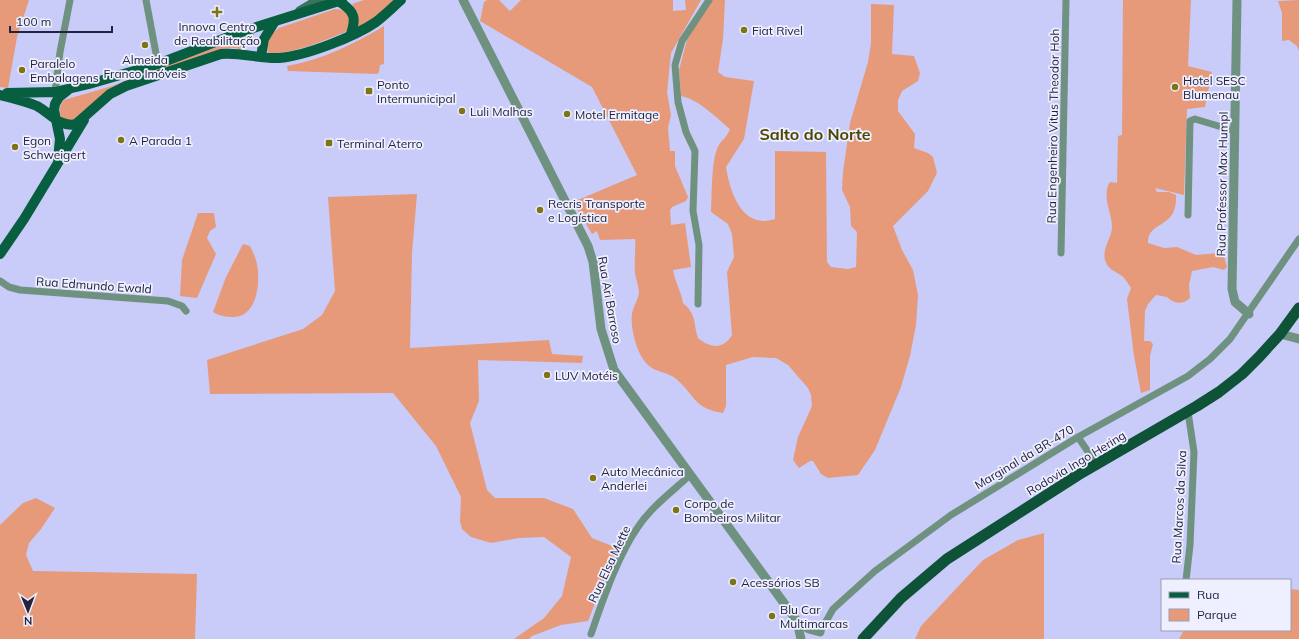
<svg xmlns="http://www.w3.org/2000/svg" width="1299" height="639" font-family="Mulish,sans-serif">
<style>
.green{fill:#e79a7a}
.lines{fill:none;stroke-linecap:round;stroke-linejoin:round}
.minor{stroke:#6f9280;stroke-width:7}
.tertiary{stroke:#6f9280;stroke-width:9}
.secondary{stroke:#3c745b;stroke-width:10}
.primary{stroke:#075e40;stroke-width:10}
.trunk{stroke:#0e5238;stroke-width:11}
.poi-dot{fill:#7e7416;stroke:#eeefff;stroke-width:1.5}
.labels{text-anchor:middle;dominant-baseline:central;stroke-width:3.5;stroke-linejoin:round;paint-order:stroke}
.poi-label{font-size:12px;fill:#23233f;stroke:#eeefff;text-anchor:start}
.street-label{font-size:12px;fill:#23233f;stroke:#eeefff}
.district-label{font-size:16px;font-weight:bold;fill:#4d4502;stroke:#eeefff}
</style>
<rect width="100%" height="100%" fill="#c9cbf9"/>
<!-- green -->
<path class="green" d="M 0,0 L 29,0 L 17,37 L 8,88 L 0,87 Z
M 364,0 L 397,0 L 384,12 L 357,28 L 358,14 L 352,4 Z
M 487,0 L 499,0 L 510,11 L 521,0 L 673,0 L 673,11 L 686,10 L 685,0 L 701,0 L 671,53 L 667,92 L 671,115 L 668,128 L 670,151 L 675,151 L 675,166 L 688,197 L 686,201 L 672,207 L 670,210 L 671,225 L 685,223 L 691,267 L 673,270 C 675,282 681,291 683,303 C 697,315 693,322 698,338 C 710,348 723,350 732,335 L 727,272 L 734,257 L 732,234 L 728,224 L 711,212 C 712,196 711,157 719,145 C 723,138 726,139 730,129 C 715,117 700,100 681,96 L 679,70 L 687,40 L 711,0 L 725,0 L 723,39 L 718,72 L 725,77 L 754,81 L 744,139 L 726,167 C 730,192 742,230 775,219 L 775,151 L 826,152 L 827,262 L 831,267 L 848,269 L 856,267 L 857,232 L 851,226 L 850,207 L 842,190 L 843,172 L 850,123 L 868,62 L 871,43 L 871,4 L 894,5 L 892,54 L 914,56 L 920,73 L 918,81 L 902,91 L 898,100 L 898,111 L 915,134 L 914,148 L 928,153 L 933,157 L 937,173 L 928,191 L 893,226 L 902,250 L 913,270 L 918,295 L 916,325 L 910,356 L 901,387 L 875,450 L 858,475 L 828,478 L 821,474 L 813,461 L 810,461 L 799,468 L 793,460 L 798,437 L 812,406 L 811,395 L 808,388 L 788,365 L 776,358 L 753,357 L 726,365 L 726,406 L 723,413 C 692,408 695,394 675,378 C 667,372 655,372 648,365 C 637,355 630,328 632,314 C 633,306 639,299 639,291 C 638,285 636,279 635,273 C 634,261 636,250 635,239 L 600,240 L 597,231 L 592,234 L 573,202 L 637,175 L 592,87 L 480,21 L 484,2 Z
M 1123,0 L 1191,0 L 1188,66 L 1212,72 L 1205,107 L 1187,109 L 1184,195 L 1155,188 L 1157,192 L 1169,192 L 1176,195 C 1178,230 1147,220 1148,243 L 1164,248 L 1177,247 L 1196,255 L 1219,253 L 1224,256 L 1227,267 L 1224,270 L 1213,267 L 1192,271 L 1189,285 L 1190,298 C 1183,305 1174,304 1167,297 L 1156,295 L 1148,304 L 1145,311 L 1144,341 L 1150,341 L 1153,344 L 1150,356 L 1150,390 L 1141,393 L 1134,356 L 1127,299 L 1131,288 C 1128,284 1126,279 1122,276 C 1115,271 1107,269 1105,260 C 1102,247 1112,238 1112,227 C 1112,212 1101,196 1110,182 L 1117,183 L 1118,136 L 1122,135 Z
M 1299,0 L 1299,51 L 1297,46 L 1289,40 L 1282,41 L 1282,13 L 1278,1 Z
M 335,9 L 343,10 L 349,14 L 350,26 L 345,32 C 324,41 291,54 268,54 C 267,42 270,34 279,28 Z
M 384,26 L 384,64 L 380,65 L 379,72 L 377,74 L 288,71 L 287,66 C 322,60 354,44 384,26 Z
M 255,33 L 242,50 L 235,48 L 221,49 L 114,88 L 74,122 C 71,121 66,121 64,119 C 57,115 60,104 64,100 L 112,86 Z
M 417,194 L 412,253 L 410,348 L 549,340 L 552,354 L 583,356 L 582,363 L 478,360 L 479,401 L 470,423 L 487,490 L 495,498 L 544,498 L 573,509 L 592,538 L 617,548 L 588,621 L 561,625 L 532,636 L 529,639 L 514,639 L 544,618 L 562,596 L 571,557 L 544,537 L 519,538 L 491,543 L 471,537 L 462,529 L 460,521 L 461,497 L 436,446 L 393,393 L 210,394 L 207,360 L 303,329 L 322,315 L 335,291 L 328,197 Z
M 198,213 L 214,213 L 216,227 L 210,231 L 207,238 L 216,254 L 197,298 L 180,296 L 182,260 Z
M 243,244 L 250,246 C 252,250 254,254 255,257 C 262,276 259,316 234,317 C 226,317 219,316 213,312 L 226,277 Z
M 36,498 L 55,508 L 41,529 L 29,543 L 26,555 L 33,571 L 197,574 L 195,639 L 0,639 L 0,525 L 23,503 Z
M 1044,533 L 1044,639 L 915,639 L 921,626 L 983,560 L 1018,540 Z
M 1290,589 L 1299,590 L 1299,639 L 1179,639 L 1184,630 L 1290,630 Z"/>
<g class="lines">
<!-- minor -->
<path class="minor" d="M 146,0 L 158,64
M 55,92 L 60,52 L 70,0
M 1188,215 L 1190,121 L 1195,119 L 1235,131
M 1061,253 L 1066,0
M 0,281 L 9,287 L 20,290 L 168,301 L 182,306 L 186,311
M 698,304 L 699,245 L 693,211 L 695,151 L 686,132 L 678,102 L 675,65 L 682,41 L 709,0
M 1078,437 L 1097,465
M 1186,580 L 1190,545 L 1194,452 L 1188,412
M 820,632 L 833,609 L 875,571 L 951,515 L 1078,437 L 1188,376 L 1210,359 L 1230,339 L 1299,239
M 591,634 C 603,600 617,557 638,527 C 651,507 673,491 690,475"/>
<!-- tertiary -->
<path class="tertiary" d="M 463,0 L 588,246 L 593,262 L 601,329 L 614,370 L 797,621 L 809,629 L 820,632
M 1237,0 L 1232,289 L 1235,302 L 1249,314
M 1280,334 L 1299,339
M 797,621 L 801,639"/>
<!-- secondary -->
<path class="secondary" d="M 300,11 L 319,0"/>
<!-- primary -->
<path class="primary" d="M 338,1 C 355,11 357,18 350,36
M 261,57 L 264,39 L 275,21
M 7,93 L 55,92 L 89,84 L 158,64 L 244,31 L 342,0
M 0,95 C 12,98 25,101 37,106 C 50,113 60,128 76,124 L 110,94 L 126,86 L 221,54 C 241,52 259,59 279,58 C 305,56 354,37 376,22 C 385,15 393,7 401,0
M 58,159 L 60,139 L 54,110 L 55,104 L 59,97 L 68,90
M 0,254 L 24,219 L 84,120"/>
<!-- trunk -->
<path class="trunk" d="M 863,639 L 901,598 L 947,559 L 1078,475 L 1197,406 L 1219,392 L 1242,374 L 1259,357 L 1280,334 L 1299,308"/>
</g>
<!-- markers -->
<g class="poi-dot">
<path d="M215 6h4v4h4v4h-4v4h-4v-4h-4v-4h4z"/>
<circle cx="744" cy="30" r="4"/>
<circle cx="145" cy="45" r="4"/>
<circle cx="22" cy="70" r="4"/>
<circle cx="1175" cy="87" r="4"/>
<rect x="365" y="87" width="8" height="8" rx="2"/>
<circle cx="462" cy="111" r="4"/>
<circle cx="567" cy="114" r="4"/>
<circle cx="121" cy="140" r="4"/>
<rect x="325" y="139" width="8" height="8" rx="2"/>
<circle cx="15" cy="147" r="4"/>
<circle cx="540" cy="210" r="4"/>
<circle cx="547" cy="375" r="4"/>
<circle cx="593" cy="478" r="4"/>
<circle cx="676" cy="510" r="4"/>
<circle cx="733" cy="582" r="4"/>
<circle cx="772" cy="616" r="4"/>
</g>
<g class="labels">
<!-- poi labels -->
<g class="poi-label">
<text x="217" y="26" text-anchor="middle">Innova Centro<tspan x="217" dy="14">de Reabilitação</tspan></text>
<text x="752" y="30">Fiat Rivel</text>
<text x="145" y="59" text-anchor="middle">Almeida<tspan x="145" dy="14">Franco Imóveis</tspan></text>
<text x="30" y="63">Paralelo<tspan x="30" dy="14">Embalagens</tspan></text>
<text x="1183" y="80">Hotel SESC<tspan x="1183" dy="14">Blumenau</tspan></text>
<text x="377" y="84">Ponto<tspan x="377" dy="14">Intermunicipal</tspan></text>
<text x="470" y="111">Luli Malhas</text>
<text x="575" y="114">Motel Ermitage</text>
<text x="23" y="140">Egon<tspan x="23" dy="14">Schweigert</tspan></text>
<text x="129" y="140">A Parada 1</text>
<text x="337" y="143">Terminal Aterro</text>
<text x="548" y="203">Recris Transporte<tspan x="548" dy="14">e Logística</tspan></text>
<text x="555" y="375">LUV Motéis</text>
<text x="601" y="471">Auto Mecânica<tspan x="601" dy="14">Anderlei</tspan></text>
<text x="684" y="503">Corpo de<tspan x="684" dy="14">Bombeiros Militar</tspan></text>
<text x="741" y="582">Acessórios SB</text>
<text x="780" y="609">Blu Car<tspan x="780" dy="14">Multimarcas</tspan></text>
</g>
<!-- street labels -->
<g class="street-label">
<text transform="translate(1053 126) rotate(-89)">Rua Engenheiro Vitus Theodor Hoh</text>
<text transform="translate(1222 184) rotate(-89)">Rua Professor Max Humpl</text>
<text transform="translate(94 285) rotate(4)">Rua Edmundo Ewald</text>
<text transform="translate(610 300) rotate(80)">Rua Ari Barroso</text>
<text transform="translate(1024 457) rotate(-31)">Marginal da BR-470</text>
<text transform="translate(1076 463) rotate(-31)">Rodovia Ingo Hering</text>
<text transform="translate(1179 507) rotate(-87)">Rua Marcos da Silva</text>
<text transform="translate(609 564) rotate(-65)">Rua Elsa Mette</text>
</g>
<!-- district labels -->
<g class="district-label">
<text x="815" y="134">Salto do Norte</text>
</g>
</g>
<!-- legend -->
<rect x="1161" y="579" width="130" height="52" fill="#eeefff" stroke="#9d9db2"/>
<rect x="1169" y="592" width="20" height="6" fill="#075e40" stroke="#9d9db2"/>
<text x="1197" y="599" font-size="12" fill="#23233f">Rua</text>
<rect x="1169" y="609" width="20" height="12" fill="#e79a7a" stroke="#9d9db2"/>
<text x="1197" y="619" font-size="12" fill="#23233f">Parque</text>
<!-- north arrow -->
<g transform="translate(28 611) rotate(179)" stroke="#eeefff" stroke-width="3" paint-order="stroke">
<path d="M0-3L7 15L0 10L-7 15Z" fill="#23233f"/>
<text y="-6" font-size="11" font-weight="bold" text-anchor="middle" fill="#23233f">N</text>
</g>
<!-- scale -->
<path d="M10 26v6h102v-6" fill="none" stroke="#23233f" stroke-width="2"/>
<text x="16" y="26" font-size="12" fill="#23233f" stroke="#eeefff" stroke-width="3" paint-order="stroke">100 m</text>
</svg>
